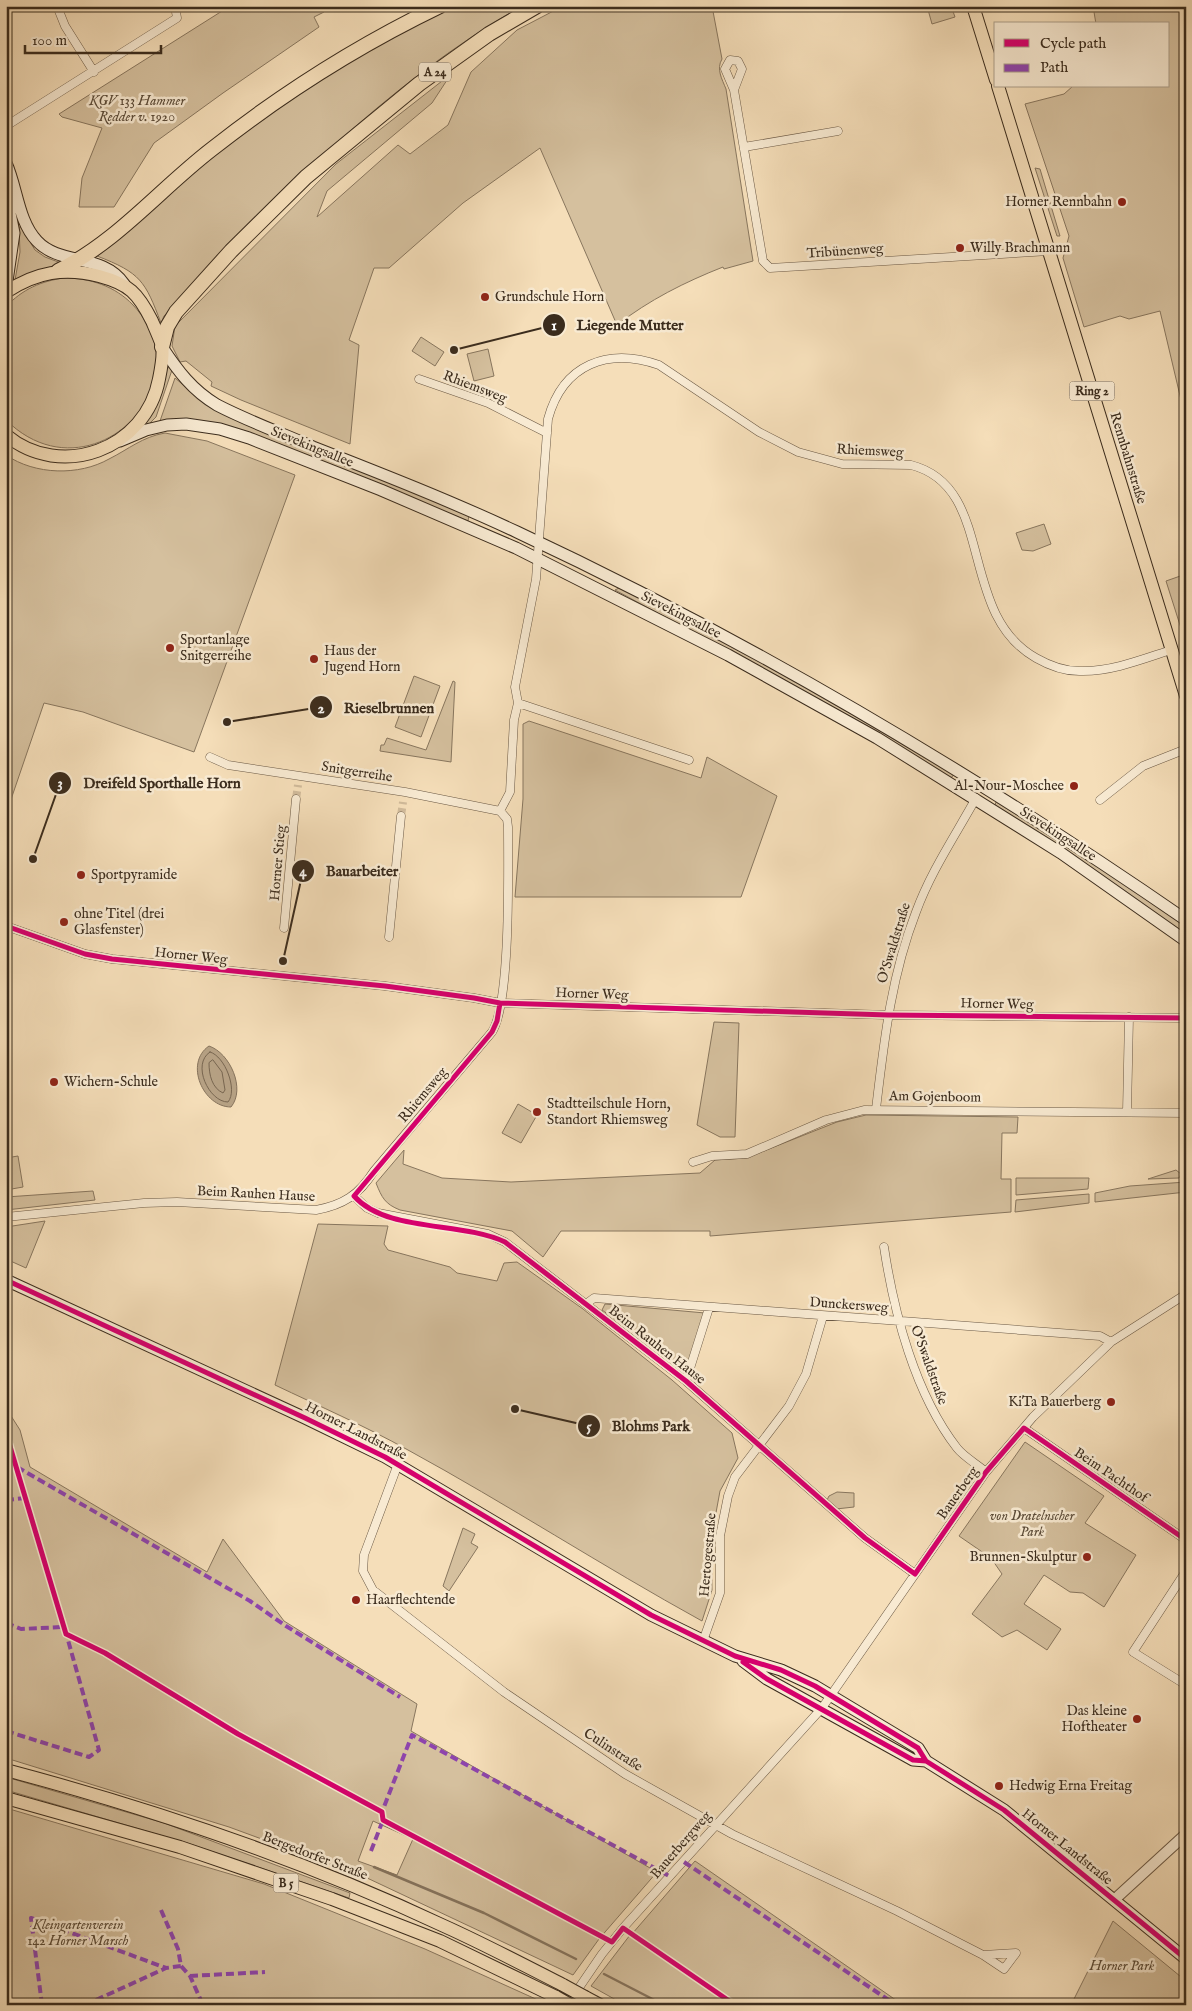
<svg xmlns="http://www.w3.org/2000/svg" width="1192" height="2011" font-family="'IM FELL English',serif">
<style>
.green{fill:#d5c09e;stroke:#88765e;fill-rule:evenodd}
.water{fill:#b6a184;stroke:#85725b}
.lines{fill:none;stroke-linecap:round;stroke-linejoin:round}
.shore{stroke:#786650;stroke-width:1}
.stream{stroke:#85725b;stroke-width:2.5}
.minor-tunnel{stroke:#d0ba9a;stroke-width:8;stroke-dasharray:8 4;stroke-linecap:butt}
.minor-casing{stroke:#6a5844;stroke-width:9}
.tertiary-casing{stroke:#6a5844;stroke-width:12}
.secondary-casing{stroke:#3b2c1d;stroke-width:13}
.primary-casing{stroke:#3b2c1d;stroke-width:14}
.trunk-casing{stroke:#3b2c1d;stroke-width:14}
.motorway-casing{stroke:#3b2c1d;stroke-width:16}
.minor{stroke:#f8ead2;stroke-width:8}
.tertiary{stroke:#f8ead2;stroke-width:10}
.secondary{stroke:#f8ead2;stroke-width:11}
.primary{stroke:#f5deb9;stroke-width:12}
.trunk{stroke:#f5deb9;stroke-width:12}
.motorway{stroke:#f5deb9;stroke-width:14}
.trunk-bridge-casing{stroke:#3b2c1d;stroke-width:14;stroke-linecap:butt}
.trunk-bridge{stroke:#f5deb9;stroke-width:12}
.quiet{stroke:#8e44ad;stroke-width:4;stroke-dasharray:8 4;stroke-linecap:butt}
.cycleway-casing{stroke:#f8ead2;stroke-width:8}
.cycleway{stroke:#d6006c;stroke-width:5}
.poi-dot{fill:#8f2418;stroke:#f8ead2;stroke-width:2}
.labels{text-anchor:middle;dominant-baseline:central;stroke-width:5;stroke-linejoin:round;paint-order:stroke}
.shield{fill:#f8ead2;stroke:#746553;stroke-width:1}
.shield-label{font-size:12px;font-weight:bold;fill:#3b2c1d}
.park-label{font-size:14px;font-style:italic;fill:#5a4a37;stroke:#f8ead2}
.poi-label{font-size:14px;fill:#3b2c1d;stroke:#f8ead2;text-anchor:start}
.street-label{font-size:14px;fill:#3b2c1d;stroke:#f8ead2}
.leader{fill:none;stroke:#3b2c1d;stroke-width:2}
.callout-dot{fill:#3b2c1d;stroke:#f8ead2;stroke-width:2}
.mark-label{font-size:15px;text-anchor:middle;font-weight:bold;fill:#fff}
.callout-label{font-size:15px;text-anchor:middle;font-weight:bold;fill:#3b2c1d;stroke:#f8ead2;stroke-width:5;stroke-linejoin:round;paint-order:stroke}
</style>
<rect width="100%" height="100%" fill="#f5deb9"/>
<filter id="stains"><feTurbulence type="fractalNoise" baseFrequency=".004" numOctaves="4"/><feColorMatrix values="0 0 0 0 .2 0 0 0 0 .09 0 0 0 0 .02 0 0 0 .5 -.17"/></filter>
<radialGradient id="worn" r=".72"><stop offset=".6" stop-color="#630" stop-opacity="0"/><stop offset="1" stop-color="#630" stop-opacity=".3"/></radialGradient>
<!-- green -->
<path class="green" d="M 230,6 L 322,6 L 324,12 L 314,17 L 319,27 L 223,93 L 154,143 L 114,207 L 79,207 L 82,178 L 102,128 L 62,117 L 59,114 Z
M 456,6 L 522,6 C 386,83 270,203 164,316 L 161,323 C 145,281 141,273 97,256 C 134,230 164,196 199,166 C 276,103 364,45 456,6 Z
M 563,6 L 712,6 L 722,59 C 716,69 722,79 726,89 L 753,261 L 724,269 L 723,267 C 685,282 649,300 617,325 L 540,148 L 463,203 L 389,268 L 374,268 L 349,340 L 359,345 L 350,444 L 241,400 L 211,386 L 212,382 L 186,361 L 180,362 L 172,346 L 175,326 L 336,164 L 451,74 L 432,103 L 327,191 L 317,217 L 398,145 L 410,154 L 448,125 L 471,72 L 517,30 Z
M 927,6 L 951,6 L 955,17 L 932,24 Z
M 1093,6 L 1186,6 L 1186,421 L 1160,311 L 1129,319 L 1120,316 L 1084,327 L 1063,258 L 1069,236 L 1025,104 L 1064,94 L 1073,86 L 1168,86 L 1168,24 L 1096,24 Z
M 1035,168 L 1040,169 L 1060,236 L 1057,236 Z
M 19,227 L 21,227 L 35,250 L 45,257 L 61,263 L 16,282 L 15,280 L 20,252 Z
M 64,278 C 90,278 115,286 133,305 C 208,385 89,502 6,420 L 6,307 C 22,289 42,281 64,278 Z
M 421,337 L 444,352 L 435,366 L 412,351 Z
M 488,349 L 494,376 L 474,381 L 467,354 Z
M 171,367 L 172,370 L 156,417 L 147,426 L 145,424 L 156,406 L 167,368 Z
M 175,378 L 205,403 L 469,515 L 468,521 L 294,450 L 176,420 L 160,421 Z
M 165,433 L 207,441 L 295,475 L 194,752 L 83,712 L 44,703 L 6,814 L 6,455 C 35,475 79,476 109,459 C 129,449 142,437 165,433 Z
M 1044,524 L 1051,544 L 1033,551 L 1022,550 L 1016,533 Z
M 1186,574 L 1186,644 L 1166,581 Z
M 621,587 L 747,652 L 955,773 L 951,778 L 840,711 L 615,590 Z
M 414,676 L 440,686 L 421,737 L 395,727 Z
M 453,681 L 455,682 L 451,762 L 380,751 L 381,745 L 384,745 L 387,738 L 426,750 Z
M 529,721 L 701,778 L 707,757 L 777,796 L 741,897 L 515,897 L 523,799 L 523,724 Z
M 996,802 L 1022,818 L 1030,819 L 1186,925 L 1186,934 L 995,805 Z
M 714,1022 L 739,1023 L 735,1137 L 720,1137 L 697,1125 Z
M 518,1104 L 537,1115 L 521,1143 L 502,1133 Z
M 866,1115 L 1018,1117 L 1017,1133 L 1002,1133 L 1001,1179 L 1011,1179 L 1011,1212 L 710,1236 L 710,1231 L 561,1231 L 543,1257 L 512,1231 L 400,1210 C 385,1204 382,1198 376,1183 L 404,1150 L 403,1164 L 442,1178 L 511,1182 L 700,1173 L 715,1160 L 746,1158 L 837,1122 Z
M 18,1156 L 23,1187 L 6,1190 L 6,1158 Z
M 1176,1170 L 1181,1174 L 1179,1178 L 1148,1179 Z
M 1016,1178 L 1089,1178 L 1088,1189 L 1016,1195 Z
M 1186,1182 L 1186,1192 L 1095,1202 L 1095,1193 L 1130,1186 Z
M 93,1191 L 95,1200 L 6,1210 L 6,1197 Z
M 1089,1194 L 1089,1203 L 1015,1212 L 1016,1200 Z
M 45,1221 L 26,1268 L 6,1259 L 6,1227 Z
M 318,1224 L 388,1226 L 384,1244 L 388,1250 L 450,1267 L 457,1273 L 497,1281 L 504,1263 L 517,1262 L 583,1309 L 672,1380 L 732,1433 L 738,1458 L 720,1491 L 711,1540 L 712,1590 L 702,1621 C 602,1566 507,1504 408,1450 C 365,1426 319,1406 275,1385 Z
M 605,1304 L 705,1313 L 687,1371 L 602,1310 Z
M 6,1408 L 20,1430 L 30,1467 L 207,1572 L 223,1539 L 284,1621 L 417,1704 L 411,1731 L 657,1872 L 599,1939 L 573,1975 L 365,1877 L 229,1827 L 6,1758 ZM 373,1821 L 413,1839 L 397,1875 L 358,1861 Z
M 1025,1442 L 1104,1496 L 1085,1523 L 1136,1555 L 1104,1607 L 1083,1593 L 1070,1592 L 1044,1575 L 1024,1604 L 1061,1629 L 1047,1650 L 1017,1630 L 1002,1637 L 972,1614 L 1002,1574 L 991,1558 L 959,1536 Z
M 837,1492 L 854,1493 L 854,1507 L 836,1509 L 827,1500 L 829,1496 Z
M 463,1528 L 475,1534 L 471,1543 L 478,1547 L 449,1591 L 443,1586 Z
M 6,1777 L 164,1823 L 350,1893 L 349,1898 L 187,1843 L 6,1790 Z
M 6,1808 L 264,1884 L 425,1949 L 549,2005 L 6,2005 Z
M 695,1861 L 903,2005 L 739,2005 L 632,1934 Z
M 1113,1921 L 1186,1981 L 1186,2005 L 1071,2005 Z
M 630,1935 L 732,2005 L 625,2005 L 591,1986 Z"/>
<!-- water -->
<path class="water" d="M 209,1046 C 230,1053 246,1089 231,1107 C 203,1107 184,1063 209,1046 Z"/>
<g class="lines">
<!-- shore -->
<path class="shore" d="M 210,1052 C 225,1056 238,1090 228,1102 C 209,1102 191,1064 210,1052 Z
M 213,1060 L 222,1072 L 225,1090 L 223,1093 C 212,1088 209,1075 209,1063 Z"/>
<!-- stream -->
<path class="stream" d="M 374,1867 L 484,1913 L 576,1959
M 604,1974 L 664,2005"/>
<!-- minor-tunnel -->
<path class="minor-tunnel" d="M 296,799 L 298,785
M 401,816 L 403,802"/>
<defs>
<path id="minor" d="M 57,6 L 65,26 L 94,72
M 734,90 L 725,69 L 730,60 L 738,61 L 742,69 L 734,90 L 763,261 L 770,268 L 1049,251
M 6,126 L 177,18 L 175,6
M 744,147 L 838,131
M 419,379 L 488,403 L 547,433
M 518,703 L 689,760
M 210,757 L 228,765 L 405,792 L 500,811
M 1100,800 L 1143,766 L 1186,749
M 6,926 L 85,954 L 112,959 L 385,986 L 474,998 L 500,1003 L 888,1015 L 1186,1018
M 284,928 L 296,799
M 389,937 L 401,816
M 876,1109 C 884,1042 891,976 916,912 C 931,871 955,836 976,798
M 1127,1112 L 1129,1017
M 693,1162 L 712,1156 L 747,1154 L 826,1120 L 864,1110 L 1186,1113
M 354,1196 L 367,1208 L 378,1213 L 488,1234 L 505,1242 L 686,1381 L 865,1538 L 915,1574
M 6,1217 L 144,1203 L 177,1202 L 316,1210 C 343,1205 359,1195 374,1171 L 492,1032 C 511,1002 508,868 508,827 L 507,819 L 500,811 L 510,792 L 514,720 L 518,703 L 515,687 L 536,579 L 548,419 C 563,364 608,347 659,365 L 759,432 L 798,452 L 842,464 L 911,465 C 997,487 956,613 1036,658 C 1050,666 1067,672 1083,671 C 1113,671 1143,659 1171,650
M 884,1247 C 894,1313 915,1394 957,1448 C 964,1457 977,1464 986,1472
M 586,1304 L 594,1298 L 1100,1336 L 1111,1342
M 686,1381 L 709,1308
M 1024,1428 L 1186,1540
M 398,1464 L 364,1555 L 363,1571 L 373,1590 L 504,1692 L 625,1774 L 732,1834 L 897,1911 L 983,1955 L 1004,1969 L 1016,1953 L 983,1955
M 1186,1571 L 1133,1652 L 1186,1685
M 703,1641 L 720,1593 L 720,1536 L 728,1496 L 735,1477 L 789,1406 L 806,1374 L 823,1316
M 574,1995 L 602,1954 L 623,1928 L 822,1708 L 986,1472 L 1033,1417 L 1111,1342 L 1186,1294"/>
<path id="tertiary" d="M 1114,1900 L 1186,1834"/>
<path id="secondary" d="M 6,163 C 17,187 18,221 37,241 C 60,266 103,253 124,284
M 6,193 L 14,233 L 6,288
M 162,347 C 178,371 192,390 217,405 C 248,421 281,433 313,447 C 382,474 451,501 517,532 C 752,642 973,773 1186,920
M 120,441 L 146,430 L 167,425 L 186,424 L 220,429 L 249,438 L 381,490 L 516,548 L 728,655 L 877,738 L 1061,853 L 1186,941
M 6,1280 L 305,1418 L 385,1457 L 651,1615 L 735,1656 L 781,1670 L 815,1686 L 918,1748 L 926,1761
M 743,1661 L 767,1679 L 913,1760 L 926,1761 L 1004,1810 L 1186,1959"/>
<path id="primary" d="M 973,6 L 996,80
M 998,86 L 1186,696
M 6,292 C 36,272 65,267 99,276 C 129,284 138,293 152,321 C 155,328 159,337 162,345 C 164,355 161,369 159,379 C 146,449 61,481 6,435"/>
<path id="trunk" d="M 6,1770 C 153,1809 306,1861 444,1926 C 484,1944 524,1965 563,1985
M 6,1798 L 180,1847 L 332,1899 L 440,1941 L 556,1997
M 585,1997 L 600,2005"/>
<path id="motorway" d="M 58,271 C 118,241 160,189 212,149 C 283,93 359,45 440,6
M 162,347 L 167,327 L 176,312 L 231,251 L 306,177 L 419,84 L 489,34 L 537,6"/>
</defs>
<!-- minor casing -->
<use href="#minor" class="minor-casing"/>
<!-- tertiary casing -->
<use href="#tertiary" class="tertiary-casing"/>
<!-- secondary casing -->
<use href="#secondary" class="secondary-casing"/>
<!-- primary casing -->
<use href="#primary" class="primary-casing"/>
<!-- trunk casing -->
<use href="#trunk" class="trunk-casing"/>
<!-- motorway casing -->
<use href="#motorway" class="motorway-casing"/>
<!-- minor -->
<use href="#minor" class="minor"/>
<!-- tertiary -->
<use href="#tertiary" class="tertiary"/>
<!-- secondary -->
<use href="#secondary" class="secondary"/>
<!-- primary -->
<use href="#primary" class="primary"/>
<!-- trunk -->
<use href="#trunk" class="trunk"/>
<!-- motorway -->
<use href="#motorway" class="motorway"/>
<defs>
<path id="trunk-bridge" d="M 563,1985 L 585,1997
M 556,1997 L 570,2005"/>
</defs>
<!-- trunk-bridge casing -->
<use href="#trunk-bridge" class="trunk-bridge-casing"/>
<!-- trunk-bridge -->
<use href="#trunk-bridge" class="trunk-bridge"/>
<!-- quiet -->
<path class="quiet" d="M 17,1467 L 250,1601 L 286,1626 L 400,1697
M 6,1500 L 25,1498
M 6,1623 L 21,1629 L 63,1627
M 6,1731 L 89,1757 L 99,1750 L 66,1633
M 371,1851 L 383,1820 L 382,1812 L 412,1735 L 671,1877
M 684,1862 L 896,2005
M 161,1910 L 178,1949 L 181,1966 L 190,1976 L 203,2005
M 190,1976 L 265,1972
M 42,2005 L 31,1918 L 166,1968
M 85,2005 L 166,1968 L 181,1966"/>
<defs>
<path id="cycleway" d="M 6,926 L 85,954 L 112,959 L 385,986 L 474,998 L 500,1003 L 888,1015 L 1186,1018
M 500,1003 L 497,1021 L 492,1032 L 354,1196 C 387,1233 461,1221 505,1242 L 686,1381 L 865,1538 L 915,1574 L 986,1472 L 1024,1428 L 1186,1540
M 6,1280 L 305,1418 L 385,1457 L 651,1615 L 735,1656 L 781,1670 L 815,1686 L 918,1748 L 926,1761
M 6,1433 L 66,1634 L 105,1653 L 238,1734 L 382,1812 L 383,1820 L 612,1942 L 623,1928 L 735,2005
M 743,1662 L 767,1679 L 913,1760 L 926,1761 L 1004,1810 L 1186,1959"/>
</defs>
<!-- cycleway casing -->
<use href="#cycleway" class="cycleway-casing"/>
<!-- cycleway -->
<use href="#cycleway" class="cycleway"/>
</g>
<!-- markers -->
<g class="poi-dot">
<circle cx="1122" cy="202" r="5"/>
<circle cx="960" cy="248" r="5"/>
<circle cx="485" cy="297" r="5"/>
<circle cx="170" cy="648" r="5"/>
<circle cx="314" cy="659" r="5"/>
<circle cx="1074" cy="786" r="5"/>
<circle cx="81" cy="875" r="5"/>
<circle cx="64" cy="922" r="5"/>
<circle cx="54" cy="1082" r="5"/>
<circle cx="537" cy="1112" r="5"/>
<circle cx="1111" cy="1402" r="5"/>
<circle cx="1087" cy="1557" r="5"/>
<circle cx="356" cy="1600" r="5"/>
<circle cx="1137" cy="1719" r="5"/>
<circle cx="999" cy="1786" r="5"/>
</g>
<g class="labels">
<!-- shield labels -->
<g class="shield">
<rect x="419" y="62.5" width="32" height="19" rx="4"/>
<rect x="1069.5" y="381.5" width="45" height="19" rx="4"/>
<rect x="273.5" y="1873.5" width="25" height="19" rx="4"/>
</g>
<g class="shield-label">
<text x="435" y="72">A 24</text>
<text x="1092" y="391">Ring 2</text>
<text x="286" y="1883">B 5</text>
</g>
<!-- park labels -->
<g class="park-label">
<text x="137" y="101">KGV 133 Hammer<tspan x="137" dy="16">Redder v. 1920</tspan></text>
<text x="1032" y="1516">von Dratelnscher<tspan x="1032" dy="16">Park</tspan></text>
<text x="78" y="1925">Kleingartenverein<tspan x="78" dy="16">142 Horner Marsch</tspan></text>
<text x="1122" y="1966">Horner Park</text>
</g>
<!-- poi labels -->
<g class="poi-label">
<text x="1112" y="202" text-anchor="end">Horner Rennbahn</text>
<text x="970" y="248">Willy Brachmann</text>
<text x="495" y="297">Grundschule Horn</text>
<text x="180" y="640">Sportanlage<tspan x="180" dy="16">Snitgerreihe</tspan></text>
<text x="324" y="651">Haus der<tspan x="324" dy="16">Jugend Horn</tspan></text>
<text x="1064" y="786" text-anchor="end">Al-Nour-Moschee</text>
<text x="91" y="875">Sportpyramide</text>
<text x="74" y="914">ohne Titel (drei<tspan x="74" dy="16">Glasfenster)</tspan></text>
<text x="64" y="1082">Wichern-Schule</text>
<text x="547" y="1104">Stadtteilschule Horn,<tspan x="547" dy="16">Standort Rhiemsweg</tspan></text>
<text x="1101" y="1402" text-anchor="end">KiTa Bauerberg</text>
<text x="1077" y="1557" text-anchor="end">Brunnen-Skulptur</text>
<text x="366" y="1600">Haarflechtende</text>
<text x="1127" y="1711" text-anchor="end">Das kleine<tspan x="1127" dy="16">Hoftheater</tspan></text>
<text x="1009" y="1786">Hedwig Erna Freitag</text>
</g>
<!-- street labels -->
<g class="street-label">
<text transform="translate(845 251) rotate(-4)">Tribünenweg</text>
<text transform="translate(475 387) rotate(21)">Rhiemsweg</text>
<text transform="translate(312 447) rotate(22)">Sievekingsallee</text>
<text transform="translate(870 451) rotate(3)">Rhiemsweg</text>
<text transform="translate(1128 458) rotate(73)">Rennbahnstraße</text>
<text transform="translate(681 615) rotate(27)">Sievekingsallee</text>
<text transform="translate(357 772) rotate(9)">Snitgerreihe</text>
<text transform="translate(1058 834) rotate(33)">Sievekingsallee</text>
<text transform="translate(278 863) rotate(-85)">Horner Stieg</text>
<text transform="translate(894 943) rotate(-73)">O'Swaldstraße</text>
<text transform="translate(191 956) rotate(6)">Horner Weg</text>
<text transform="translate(592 994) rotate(2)">Horner Weg</text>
<text transform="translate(997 1004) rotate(1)">Horner Weg</text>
<text transform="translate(423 1095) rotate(-50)">Rhiemsweg</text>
<text transform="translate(935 1097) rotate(1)">Am Gojenboom</text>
<text transform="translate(256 1194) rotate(3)">Beim Rauhen Hause</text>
<text transform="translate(849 1305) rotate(4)">Dunckersweg</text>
<text transform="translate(657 1345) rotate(38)">Beim Rauhen Hause</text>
<text transform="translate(929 1365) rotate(70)">O'Swaldstraße</text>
<text transform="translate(356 1431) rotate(27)">Horner Landstraße</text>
<text transform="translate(1111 1475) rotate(34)">Beim Pachthof</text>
<text transform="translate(958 1493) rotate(-55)">Bauerberg</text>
<text transform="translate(708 1555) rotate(-85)">Hertogestraße</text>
<text transform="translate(613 1750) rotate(33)">Culinstraße</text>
<text transform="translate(681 1845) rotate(-49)">Bauerbergweg</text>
<text transform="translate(1067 1847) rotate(39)">Horner Landstraße</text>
<text transform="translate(315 1856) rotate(21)">Bergedorfer Straße</text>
</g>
</g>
<!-- callouts -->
<path class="leader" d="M454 350L554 325M227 722L321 707M33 859L60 783M283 961L303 871M515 1409L589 1426"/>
<g class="callout-dot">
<circle cx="454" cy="350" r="5"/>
<circle cx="227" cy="722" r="5"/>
<circle cx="33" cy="859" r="5"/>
<circle cx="283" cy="961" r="5"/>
<circle cx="515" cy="1409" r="5"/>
<circle cx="554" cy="325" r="12"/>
<circle cx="321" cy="707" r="12"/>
<circle cx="60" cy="783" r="12"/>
<circle cx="303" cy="871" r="12"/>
<circle cx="589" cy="1426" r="12"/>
</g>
<g class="mark-label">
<text x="554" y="330">1</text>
<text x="321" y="713">2</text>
<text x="60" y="788">3</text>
<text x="303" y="876">4</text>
<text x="589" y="1431">5</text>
</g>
<g class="callout-label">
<text x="630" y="330">Liegende Mutter</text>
<text x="389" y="713">Rieselbrunnen</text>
<text x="162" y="788">Dreifeld Sporthalle Horn</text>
<text x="362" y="876">Bauarbeiter</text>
<text x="651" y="1431">Blohms Park</text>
</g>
<!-- margin -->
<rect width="1192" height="2011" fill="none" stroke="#f5deb9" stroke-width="25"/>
<rect x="8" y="8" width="1177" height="1996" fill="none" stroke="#3b2c1d" stroke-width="2.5"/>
<rect x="12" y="12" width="1167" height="1986" fill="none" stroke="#3b2c1d"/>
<!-- legend -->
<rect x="994" y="22" width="175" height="65" fill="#f8ead2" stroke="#ac9e8a"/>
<rect x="1004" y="39" width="25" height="8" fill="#d6006c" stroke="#ac9e8a"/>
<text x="1040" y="48" font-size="15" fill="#3b2c1d">Cycle path</text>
<rect x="1004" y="64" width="25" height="8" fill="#8e44ad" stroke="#ac9e8a"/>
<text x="1040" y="72" font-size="15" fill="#3b2c1d">Path</text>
<!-- scale -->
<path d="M25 45v8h136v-8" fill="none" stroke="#3b2c1d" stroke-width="2.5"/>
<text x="32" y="45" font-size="15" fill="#3b2c1d" stroke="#f8ead2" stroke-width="4" paint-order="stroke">100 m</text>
<rect width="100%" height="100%" filter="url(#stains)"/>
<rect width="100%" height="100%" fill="url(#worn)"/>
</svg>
